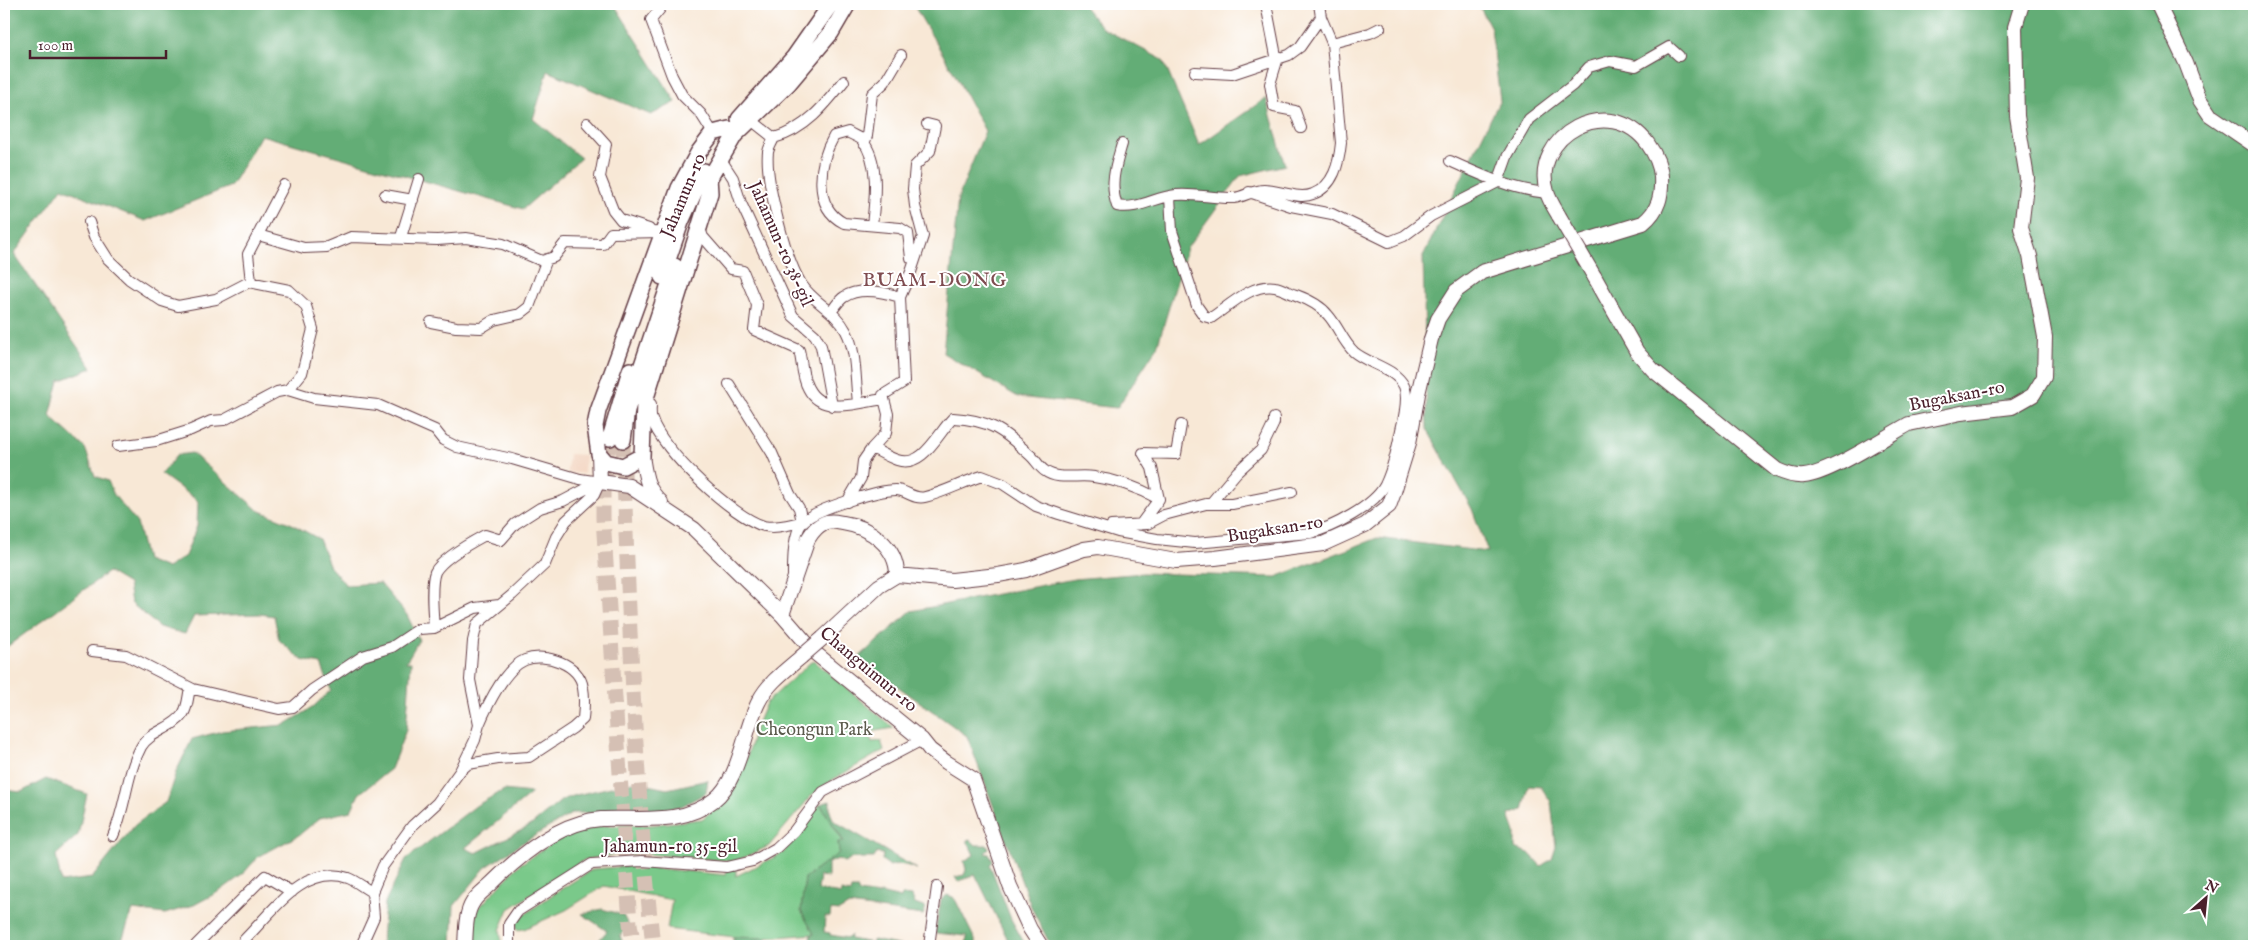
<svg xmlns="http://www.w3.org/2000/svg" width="2258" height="950" font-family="'IM FELL English',serif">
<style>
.built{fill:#f3d4bf}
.green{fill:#7ac98a;stroke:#62745a}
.forest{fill:#63ad76;stroke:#566650;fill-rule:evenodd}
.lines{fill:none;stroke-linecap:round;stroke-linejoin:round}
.primary-tunnel{stroke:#d5c0b4;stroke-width:15;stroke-dasharray:15 8;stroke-linecap:butt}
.street-casing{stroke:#643d45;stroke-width:12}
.secondary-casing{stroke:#643d45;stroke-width:16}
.primary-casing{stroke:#643d45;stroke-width:18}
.street{stroke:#fff;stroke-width:10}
.secondary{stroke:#fff;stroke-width:14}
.primary{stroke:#fff;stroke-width:15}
.secondary-bridge-casing{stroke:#643d45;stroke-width:16;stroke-linecap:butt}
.secondary-bridge{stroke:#fff;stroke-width:14}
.labels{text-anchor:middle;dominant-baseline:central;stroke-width:4;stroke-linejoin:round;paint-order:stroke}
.street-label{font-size:18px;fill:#4a1f2b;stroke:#fff}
.park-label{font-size:18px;fill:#5b5a4c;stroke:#fff}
.quarter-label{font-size:20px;letter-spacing:1px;fill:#7f4c50;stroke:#fff}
</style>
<rect width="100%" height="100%" fill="#fff"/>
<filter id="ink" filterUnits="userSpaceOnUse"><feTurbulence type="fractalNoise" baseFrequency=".02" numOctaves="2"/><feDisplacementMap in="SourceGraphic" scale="10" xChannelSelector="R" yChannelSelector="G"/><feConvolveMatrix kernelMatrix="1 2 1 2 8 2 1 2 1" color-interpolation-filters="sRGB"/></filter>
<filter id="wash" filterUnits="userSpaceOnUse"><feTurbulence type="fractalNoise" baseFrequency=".0096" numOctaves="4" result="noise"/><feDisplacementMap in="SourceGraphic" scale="20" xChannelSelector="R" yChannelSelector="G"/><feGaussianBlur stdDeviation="1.12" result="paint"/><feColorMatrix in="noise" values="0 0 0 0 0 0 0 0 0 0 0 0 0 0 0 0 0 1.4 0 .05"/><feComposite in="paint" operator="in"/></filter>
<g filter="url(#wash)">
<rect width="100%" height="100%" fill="#f8e8d6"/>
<!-- built -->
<path class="built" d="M 569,454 L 585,455 L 584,474 L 567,472 Z"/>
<!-- green -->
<path class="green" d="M 813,660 L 894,728 L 869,732 L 872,742 L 881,741 L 884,750 L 832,780 L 812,795 L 769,846 L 736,861 L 736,876 L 783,853 L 820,804 L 844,843 L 838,842 L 840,853 L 805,878 L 801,911 L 814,934 L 752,939 L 667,929 L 672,900 L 604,886 L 566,910 L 524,929 L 517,930 L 516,921 L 552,895 L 593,869 L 632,866 L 726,875 L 729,861 L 646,854 L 610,855 L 584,860 L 509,909 L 500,930 L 502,946 L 474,946 L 476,911 L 519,865 L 559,839 L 597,826 L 651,825 L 702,819 L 721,804 L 736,779 L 748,754 L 755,729 L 766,703 Z"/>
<!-- forest -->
<path class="forest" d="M 4,4 L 614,4 L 676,102 L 651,115 L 548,71 L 533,119 L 581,158 L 523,209 L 261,135 L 231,186 L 145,221 L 62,188 L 14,254 L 92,368 L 59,381 L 50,416 L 85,448 L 95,476 L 108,481 L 114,495 L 137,523 L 146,560 L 167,568 L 185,556 L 197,526 L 198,501 L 161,474 L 177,455 L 192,453 L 258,510 L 292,524 L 319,539 L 330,567 L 346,585 L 380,583 L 407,615 L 419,640 L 406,662 L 411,662 L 406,730 L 391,769 L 359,794 L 351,811 L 320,818 L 299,835 L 258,857 L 242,875 L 220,891 L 194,905 L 165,914 L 133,910 L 122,940 L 125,946 L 4,946 L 4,790 L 21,792 L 46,779 L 87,794 L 78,835 L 56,855 L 61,882 L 92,878 L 135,825 L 166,802 L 176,772 L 192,739 L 222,731 L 284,725 L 312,708 L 331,690 L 321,664 L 302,660 L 279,640 L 274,616 L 260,614 L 194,616 L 185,634 L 159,627 L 131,603 L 128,584 L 108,572 L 4,649 Z
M 916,4 L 1082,4 L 1102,28 L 1163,60 L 1199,145 L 1266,98 L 1285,165 L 1240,176 L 1187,248 L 1157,347 L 1117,408 L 1018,397 L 943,353 L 958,198 L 985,131 L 954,73 L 914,6 Z
M 1478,4 L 2254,4 L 2254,946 L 1051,946 L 1032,909 L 967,736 L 858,658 L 911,611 L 1074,579 L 1143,573 L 1276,577 L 1377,538 L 1488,552 L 1472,509 L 1427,429 L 1423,256 L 1500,100 L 1491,28 ZM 1529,786 L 1541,787 L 1551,802 L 1556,847 L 1552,859 L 1541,866 L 1529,853 L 1515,848 L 1515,832 L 1509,815 L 1523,810 Z
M 708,780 L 706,793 L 682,806 L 638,813 L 573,813 L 519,845 L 485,868 L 454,906 L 452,946 L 378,946 L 382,941 L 385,902 L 406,859 L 477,805 L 504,790 L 532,793 L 465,848 L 476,853 L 530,826 L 562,800 L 576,795 L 633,782 L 667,789 Z
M 830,801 L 830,812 L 834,821 L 917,869 C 909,866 899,862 890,866 L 882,860 L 883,854 L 877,853 L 874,858 L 852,858 L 844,862 L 838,859 L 828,863 L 828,877 L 820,876 L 818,890 L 841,894 L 841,891 L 850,893 L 851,889 L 858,889 L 858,892 L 879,895 L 880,893 L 901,898 L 902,895 L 912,896 L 915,904 L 926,908 L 923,915 L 849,905 L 839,911 L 831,910 L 830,917 L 825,917 L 824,932 L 830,933 L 830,935 L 848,938 L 851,935 L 850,939 L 873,943 L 873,940 L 903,946 L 812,946 L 810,936 L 814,934 L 801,911 L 805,878 L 839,853 L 838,842 L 844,842 L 820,804 Z
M 970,839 L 976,845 L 987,845 L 989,849 L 985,853 L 989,854 L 993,861 L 990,865 L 1011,919 L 1026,946 L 1011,946 L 975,874 L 958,882 L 955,877 L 964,875 L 966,870 L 964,861 L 974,855 L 967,840 Z
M 947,895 L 953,897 L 956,901 L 978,946 L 966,946 L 967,936 L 935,933 L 941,900 Z
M 602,909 L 623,915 L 629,927 L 620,936 L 624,946 L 594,946 L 607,931 L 582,914 Z
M 733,937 L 766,938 L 767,942 L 763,942 L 764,946 L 733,946 Z"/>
</g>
<g filter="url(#ink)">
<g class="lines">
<!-- primary-tunnel -->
<path class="primary-tunnel" d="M 610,438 L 603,490 L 603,518 L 630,924 L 634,946
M 623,440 C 628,609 635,779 653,946"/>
<defs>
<path id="street" d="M 661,4 L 660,9 L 651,20 L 672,76 L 682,95 L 701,114 L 713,133
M 1266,4 L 1277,61 L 1270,84 L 1274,107 L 1295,111 L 1301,128
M 1332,43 L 1370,33 L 1380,28
M 1195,72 L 1232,74 L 1289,55 L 1300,47 L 1321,17
M 750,119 L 774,138 C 805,130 825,105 844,81
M 587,123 L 606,144 L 600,177 L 613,210 L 621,220 L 649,229
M 774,138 C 772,143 769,147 768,152 C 765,180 786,261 802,285 C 814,303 836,311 846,331 C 857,352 855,380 858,402
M 864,144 L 867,136 L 872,94 L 885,82 L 901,55
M 1122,144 C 1116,165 1109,184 1117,206 C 1138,210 1155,197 1176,195 C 1194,193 1215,199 1234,198 C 1244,197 1253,190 1264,190 C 1279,190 1299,200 1313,194 C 1334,186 1339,163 1341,143 L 1332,43 L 1321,17 L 1319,4
M 720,158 L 733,178 L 741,203 L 793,316 L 815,335 L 821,346 L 832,406
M 1450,161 C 1481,175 1513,190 1547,193
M 1249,192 L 1291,206 L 1332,214 L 1389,242 L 1404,236 L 1431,216 L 1498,182 L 1507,157 L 1529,119 L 1573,85 L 1589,67 L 1610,61 L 1636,66 L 1669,47 L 1679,56
M 385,195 L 413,200
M 89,222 L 94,237 L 108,259 L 129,279 L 162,301 L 178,306 L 216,299 L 249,282 L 289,290 L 306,306 L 313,329 L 302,373 L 288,390
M 872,225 C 875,199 880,162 862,140 C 859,137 852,135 848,132 L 834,136 C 819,162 812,207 844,223 L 900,228 L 908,233 L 911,258
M 699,226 L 703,237 L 731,269 L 743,271 L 757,305 L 754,330 L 799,350 C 802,361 802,378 808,388 C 822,416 858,403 883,399
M 258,235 L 304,248 L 327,247 L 351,237 L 437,240 L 466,238 L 503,244 L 542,261 L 554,257 L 565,243 L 603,244 L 611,233 L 663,232
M 401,237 L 419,179
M 251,282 L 248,254 L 284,185
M 831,312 C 835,307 839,300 844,297 C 859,287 884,292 900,297
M 431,322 L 456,327 L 481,328 L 494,320 L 520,314 L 529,307 L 547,259
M 651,404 C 651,409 650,415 652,419 C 661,450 734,518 764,526 C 777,529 790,524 802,522 L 799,508 L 790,494 L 772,453 L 729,384
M 118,446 L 156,441 L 191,430 L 211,421 L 224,420 L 277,392 L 288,390 L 314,398 L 378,405 L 435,430 L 443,440 L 457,447 L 512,459 L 580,479 L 600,482
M 872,448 C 880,452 888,457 897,460 C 923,469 938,433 953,418 C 990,420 1003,430 1030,455 C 1035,459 1039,467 1045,471 C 1058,481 1079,474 1094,477 C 1117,480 1139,488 1159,499
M 847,502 L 861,478 L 863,461 L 872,448 L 886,433 L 888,414 L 883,395 L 904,382 L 900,297 L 911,272 L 923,236 L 915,206 L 913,189 L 915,166 L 930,151 L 935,126 L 927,124
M 1210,504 L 1237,472 L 1261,450 L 1274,423 L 1274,418
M 1140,525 L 1159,499 L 1152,468 L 1143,453 L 1176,454 L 1181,425
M 1111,526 L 1147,524 L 1164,515 L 1206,504 L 1232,504 L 1292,492
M 793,574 C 793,559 793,533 803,522 C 814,509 879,490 896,490 C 906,490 914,500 925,497 C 945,492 963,482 982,476 L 1003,484 L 1036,506 L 1059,514 L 1118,532 L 1157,539 L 1195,543 L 1310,533 C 1332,528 1374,506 1385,485 C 1393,468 1397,449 1401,430 C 1404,418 1409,398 1404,386 C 1395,368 1368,364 1354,352 C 1343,342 1338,326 1328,315 C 1320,305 1307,299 1296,295 C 1289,293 1282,288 1275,287 C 1252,283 1229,306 1211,318 L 1204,316 L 1197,306 L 1172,231 L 1170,197
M 434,628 C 433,614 430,585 435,572 C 442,559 472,542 485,535 L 501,540 L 515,524 L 540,508 L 563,501 L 599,482
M 92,651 L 126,655 L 193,689 L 279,709 L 293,707 L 312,690 L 363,656 L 392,647 L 419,629 L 434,628 L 475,608 L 499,605
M 460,771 L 468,764 L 498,759 L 529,757 L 573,728 L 583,719 C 584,709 585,698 583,688 C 580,664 545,652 525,660 C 505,668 487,706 479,725
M 113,836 C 126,807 126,775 141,747 C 150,731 173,729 183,714 C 188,707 188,696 190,688
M 372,892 L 383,866 L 412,826 L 437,803 L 460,771 L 475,740 L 479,725 L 470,680 L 473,641 L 477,624 L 512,595 L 545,564 L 556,537 L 566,521 L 594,495 L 600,482
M 196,945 L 265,876 L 292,892
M 242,946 L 244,940 C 271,914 303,863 348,878 C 356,881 364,888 372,892 L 374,917 L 361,946
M 509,946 L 509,924 L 518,911 L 592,864 L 642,861 L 727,867 L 753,861 L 776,848 L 794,831 L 823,792 L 922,740
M 929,946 L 937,887"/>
<path id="secondary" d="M 2158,4 L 2186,63 L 2200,100 L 2210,115 L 2254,145
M 1594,276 L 1637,352 L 1653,370 L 1777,470 C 1786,474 1794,477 1804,476 C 1829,474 1885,437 1909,424 L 1961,413 L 2012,407 L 2033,395 L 2044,377 L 2045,337 L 2030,256 L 2021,228 L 2027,178 L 2017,116 L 2015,27 L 2022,4
M 599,454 L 600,482 L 629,486 L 694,529 L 782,615 L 815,653 L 922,740 L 930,750 L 946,762 L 973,779 L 1010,886 L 1030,929 L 1041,946
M 642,456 C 645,474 646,489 661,502
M 782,615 L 808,539 C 812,533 816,526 824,523 C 830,520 837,522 843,523 C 870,527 897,547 897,575
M 823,638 L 879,586 L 897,575 L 952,580 L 998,575 L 1026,570 L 1084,549 L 1098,547 L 1176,561 L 1215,558 L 1323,544 L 1365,525 L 1389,506 L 1393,495 L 1409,443 L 1418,394 L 1431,339 L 1438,319 L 1456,291 L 1482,272 L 1643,223 C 1659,210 1662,196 1661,176 C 1660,164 1655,154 1648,144 C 1609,91 1530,137 1547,192 C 1549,200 1555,209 1559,216
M 465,946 C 466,932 465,914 473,902 C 477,895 486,889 492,883 C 519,856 560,822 601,819 C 639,817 682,826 714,800 C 740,780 744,729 759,701 C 768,683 786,670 801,657"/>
<path id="primary" d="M 739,119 L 794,57 L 831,4
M 709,177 L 710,193 L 644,404 L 642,456 L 623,466 L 606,462 L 599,454 L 595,426 L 598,411 L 679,188 L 698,153 L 713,133 L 729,129
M 705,186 L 735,135 L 789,83 L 831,33 L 848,4
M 662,277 L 681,222 L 704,171
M 610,438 L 630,370
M 623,440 L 627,410 L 675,266"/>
</defs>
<!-- street casing -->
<use href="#street" class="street-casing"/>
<!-- secondary casing -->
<use href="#secondary" class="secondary-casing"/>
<!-- primary casing -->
<use href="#primary" class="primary-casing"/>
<!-- street -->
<use href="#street" class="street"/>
<!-- secondary -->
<use href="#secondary" class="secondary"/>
<!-- primary -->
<use href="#primary" class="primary"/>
<defs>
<path id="secondary-bridge" d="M 1559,216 L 1594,276
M 801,657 L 823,638"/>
</defs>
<!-- secondary-bridge casing -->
<use href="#secondary-bridge" class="secondary-bridge-casing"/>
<!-- secondary-bridge -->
<use href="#secondary-bridge" class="secondary-bridge"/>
</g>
</g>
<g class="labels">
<!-- street labels -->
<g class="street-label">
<text transform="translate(684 196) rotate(-67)">Jahamun-ro</text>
<text transform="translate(780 244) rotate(66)">Jahamun-ro 38-gil</text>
<text transform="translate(1957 397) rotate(-11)">Bugaksan-ro</text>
<text transform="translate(1275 530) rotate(-9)">Bugaksan-ro</text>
<text transform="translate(868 670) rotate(40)">Changuimun-ro</text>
<text x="670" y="847">Jahamun-ro 35-gil</text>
</g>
<!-- park labels -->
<g class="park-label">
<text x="814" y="730">Cheongun Park</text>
</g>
<!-- quarter labels -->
<g class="quarter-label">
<text x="935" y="280">BUAM-DONG</text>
</g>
</g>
<!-- margin -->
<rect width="2258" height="950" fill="none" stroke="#fff" stroke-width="20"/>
<!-- north arrow -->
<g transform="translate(2206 898) rotate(27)" stroke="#ffffff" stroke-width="4" paint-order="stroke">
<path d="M0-4L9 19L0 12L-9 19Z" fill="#4a1f2b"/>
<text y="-8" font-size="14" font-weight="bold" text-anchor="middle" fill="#4a1f2b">N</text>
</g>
<!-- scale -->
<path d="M30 50v8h136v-8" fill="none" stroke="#4a1f2b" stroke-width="2.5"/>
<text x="38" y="50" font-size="15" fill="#4a1f2b" stroke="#ffffff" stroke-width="4" paint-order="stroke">100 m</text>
</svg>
